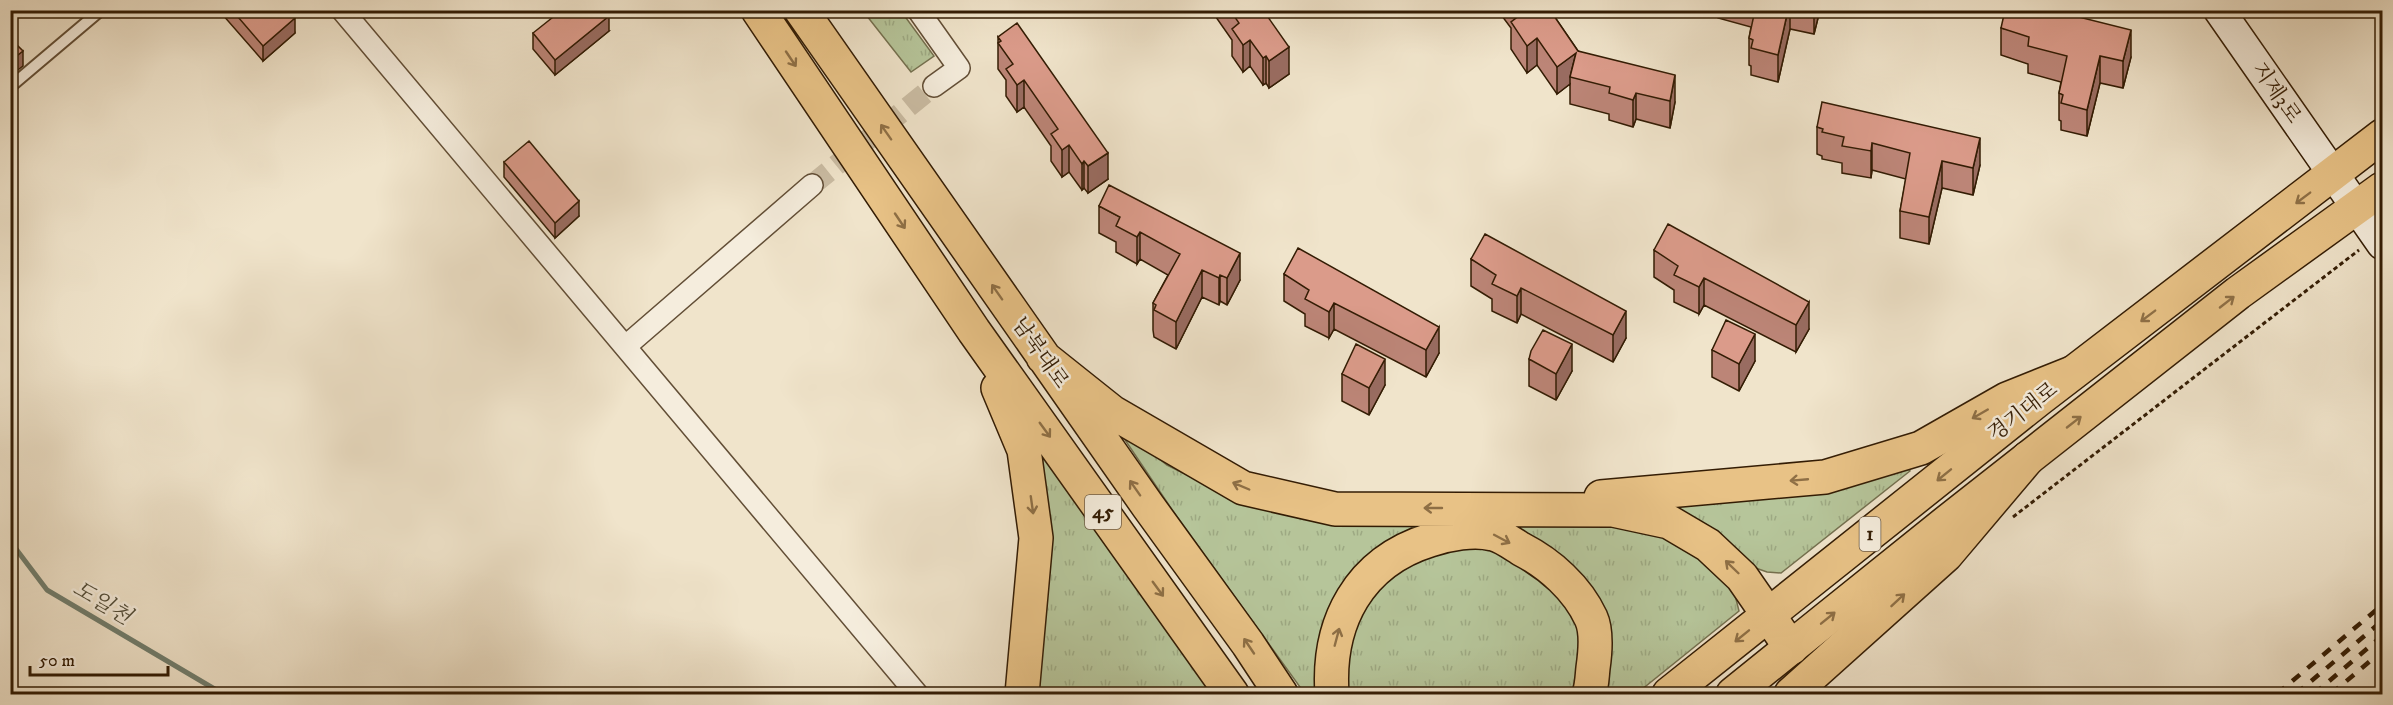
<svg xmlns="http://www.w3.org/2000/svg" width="2393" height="705" font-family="'IM FELL DW Pica','Noto Serif KR',serif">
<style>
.grass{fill:url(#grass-tufts);stroke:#74704f;stroke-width:1.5}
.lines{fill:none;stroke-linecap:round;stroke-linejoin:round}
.stream{stroke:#717e6e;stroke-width:5}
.street-tunnel{stroke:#cabca3;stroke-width:21;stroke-dasharray:21 10;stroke-linecap:butt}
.lane-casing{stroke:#624e36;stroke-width:14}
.street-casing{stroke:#624e36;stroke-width:24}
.secondary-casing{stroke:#331c04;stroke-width:33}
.primary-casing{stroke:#331c04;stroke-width:36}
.highway-casing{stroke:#331c04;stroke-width:36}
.path{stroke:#331c04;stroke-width:3;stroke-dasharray:4.5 3;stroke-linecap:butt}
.lane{stroke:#f5eddd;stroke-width:10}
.street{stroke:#f5eddd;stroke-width:21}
.secondary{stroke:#f5eddd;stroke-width:30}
.primary{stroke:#e8c286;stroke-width:33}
.highway{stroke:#e8c286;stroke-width:33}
.rail{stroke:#331c04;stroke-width:4.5;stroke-dasharray:10 10;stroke-linecap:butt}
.wall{fill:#bc8577;stroke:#331c04;stroke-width:1.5}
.shaded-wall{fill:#996c61;stroke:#331c04;stroke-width:1.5}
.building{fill:#db9b8a;stroke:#331c04;stroke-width:1.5}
.oneway{stroke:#8e6f45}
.labels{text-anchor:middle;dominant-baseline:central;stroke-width:5;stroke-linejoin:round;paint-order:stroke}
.shield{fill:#f5eddd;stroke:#6d5b45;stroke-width:1.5}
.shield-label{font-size:20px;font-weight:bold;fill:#331c04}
.street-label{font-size:21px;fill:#331c04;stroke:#f5eddd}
.water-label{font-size:22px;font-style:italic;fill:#524d39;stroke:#f5eddd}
</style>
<defs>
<pattern id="grass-tufts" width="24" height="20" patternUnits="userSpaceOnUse" patternTransform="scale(1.5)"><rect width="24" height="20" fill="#b6c59a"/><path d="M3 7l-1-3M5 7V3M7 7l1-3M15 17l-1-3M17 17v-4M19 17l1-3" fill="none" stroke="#9da983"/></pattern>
</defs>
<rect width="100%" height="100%" fill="#f0e4cb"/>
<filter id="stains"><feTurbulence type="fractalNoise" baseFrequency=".00333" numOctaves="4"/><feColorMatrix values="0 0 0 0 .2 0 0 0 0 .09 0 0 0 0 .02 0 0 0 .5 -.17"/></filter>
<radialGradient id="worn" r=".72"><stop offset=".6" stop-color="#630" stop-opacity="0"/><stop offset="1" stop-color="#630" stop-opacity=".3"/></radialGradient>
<!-- grass -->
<path class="grass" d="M 863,11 L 901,11 L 934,56 L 911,72 Z
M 1122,429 L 1167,465 L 1201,482 L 1516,519 L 1671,531 L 1732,583 L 1739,611 L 1636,694 L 1606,694 L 1608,657 L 1500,529 L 1373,563 L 1325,694 L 1305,694 L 1173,511 L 1119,431 Z
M 1030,431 L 1214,694 L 1034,694 Z
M 1906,466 L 1910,471 L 1781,573 L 1767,572 L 1750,566 L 1656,503 Z
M 1463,548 L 1494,549 L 1530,565 L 1584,625 L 1579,694 L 1339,694 L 1338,688 L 1363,600 L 1413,559 Z"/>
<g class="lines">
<!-- stream -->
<path class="stream" d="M 10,541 L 47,590 L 223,694"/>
<!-- street-tunnel -->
<path class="street-tunnel" d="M 812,185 L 934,86"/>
<defs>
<path id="lane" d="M 10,87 L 101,10"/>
<path id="street" d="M 342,10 L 917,694
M 918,10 L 959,68 L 934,86
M 626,346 L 812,185"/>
<path id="secondary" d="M 2219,10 L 2382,244"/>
<path id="primary" d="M 1669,694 L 2039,399 L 2382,136
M 1733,694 L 1948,521 L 2238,293 L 2382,189"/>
<path id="highway" d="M 758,10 L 974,331 L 1232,694
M 801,10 L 1148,506 L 1248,644 L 1281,694
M 1043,357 L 1112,412 L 1243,488 L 1335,509 L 1613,510 L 1669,522 L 1708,545 L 1742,577 L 1791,648
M 998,388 L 1024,450 L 1036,538 L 1022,694
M 1601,497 L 1825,477 L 1921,448 L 2007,399 L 2072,373
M 1332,694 C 1327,622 1359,562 1430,540 C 1448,534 1474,529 1493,534 C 1502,536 1513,544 1521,549 C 1550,564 1577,588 1591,618 C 1597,631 1595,654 1593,668 C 1592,677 1592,686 1589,694
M 1791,694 L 1946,555 L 2028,458"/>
</defs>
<!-- lane casing -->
<use href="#lane" class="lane-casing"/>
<!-- street casing -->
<use href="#street" class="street-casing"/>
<!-- secondary casing -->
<use href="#secondary" class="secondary-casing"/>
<!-- primary casing -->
<use href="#primary" class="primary-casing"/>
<!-- highway casing -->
<use href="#highway" class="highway-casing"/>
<!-- path -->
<path class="path" d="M 2013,517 L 2359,250"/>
<!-- lane -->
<use href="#lane" class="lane"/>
<!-- street -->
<use href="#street" class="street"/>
<!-- secondary -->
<use href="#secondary" class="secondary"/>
<!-- primary -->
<use href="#primary" class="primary"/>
<!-- highway -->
<use href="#highway" class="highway"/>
<!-- rail -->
<path class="rail" d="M 2277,694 L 2382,605
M 2296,694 L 2382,621
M 2314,694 L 2382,636
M 2331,694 L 2382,651"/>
</g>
<!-- wall -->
<path class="wall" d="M 222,10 L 289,10 L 295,33 L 263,61 L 222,14 Z
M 1211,10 L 1263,10 L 1289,74 L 1269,88 L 1266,83 L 1263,85 L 1250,66 L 1243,72 L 1232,56 L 1232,40 Z
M 1463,10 L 1475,10 L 1467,16 Z
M 1499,10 L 1550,10 L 1578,51 L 1675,102 L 1670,128 L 1636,119 L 1633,127 L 1609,120 L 1609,114 L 1570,104 L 1570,84 L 1557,94 L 1537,65 L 1527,73 L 1511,49 L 1511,28 L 1499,12 Z
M 1718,10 L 1820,10 L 1814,34 L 1790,29 L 1778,82 L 1751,75 L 1751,66 L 1749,65 L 1749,38 L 1751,27 L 1718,18 Z
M 2001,28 L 2131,57 L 2123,88 L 2100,83 L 2087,136 L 2061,130 L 2061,121 L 2059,120 L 2059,93 L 2061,82 L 2028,73 L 2028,64 L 2001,55 Z
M 609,31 L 555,75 L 533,49 L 533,33 Z
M 998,37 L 1108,179 L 1088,193 L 1084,188 L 1082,190 L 1069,172 L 1062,177 L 1051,161 L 1051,146 L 1024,107 L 1017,112 L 1006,96 L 1006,80 L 998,69 Z
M 1817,127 L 1980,165 L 1973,195 L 1942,188 L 1929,244 L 1900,238 L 1900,211 L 1906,179 L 1872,170 L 1871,178 L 1842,173 L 1842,163 L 1822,159 L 1822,156 L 1817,154 Z
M 504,162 L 579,216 L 555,238 L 504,177 Z
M 1099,206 L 1240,280 L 1227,305 L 1220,301 L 1219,305 L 1202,297 L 1176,349 L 1154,337 L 1153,330 L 1153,303 L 1168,275 L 1140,259 L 1137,264 L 1116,252 L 1116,242 L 1099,233 Z
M 1654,250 L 1809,329 L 1796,352 L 1704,305 L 1699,314 L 1674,302 L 1674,290 L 1654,277 Z
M 1471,259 L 1626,338 L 1613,362 L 1521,314 L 1517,323 L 1492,311 L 1492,299 L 1471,286 Z
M 1284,274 L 1439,353 L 1426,377 L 1334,329 L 1329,338 L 1305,326 L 1305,314 L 1284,301 Z
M 1712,350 L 1755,361 L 1739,391 L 1712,377 Z
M 1529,359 L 1572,371 L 1556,400 L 1529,386 Z
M 1342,374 L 1385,385 L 1369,415 L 1342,401 Z"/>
<!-- shaded-wall -->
<path class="shaded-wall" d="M 1467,10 L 1475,10 L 1467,16 Z
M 1788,10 L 1790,10 L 1790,29 L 1778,82 L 1778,55 Z
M 1814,10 L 1820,10 L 1814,34 Z
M 609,16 L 609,31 L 555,75 L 555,60 Z
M 295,18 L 295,33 L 263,61 L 263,46 Z
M 2131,30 L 2131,57 L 2123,88 L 2123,61 Z
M 1537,38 L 1537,65 L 1527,73 L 1527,46 Z
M 1250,40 L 1250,66 L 1243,72 L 1243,45 Z
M 1289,47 L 1289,74 L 1269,88 L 1269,61 Z
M 23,51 L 23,66 L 10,76 L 10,61 Z
M 1576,53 L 1570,77 L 1570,84 L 1557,94 L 1557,67 Z
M 1266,56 L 1266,83 L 1263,85 L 1263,58 Z
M 2100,56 L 2100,83 L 2087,136 L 2087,110 Z
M 1675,75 L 1675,102 L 1670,128 L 1670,101 Z
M 1024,80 L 1024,107 L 1017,112 L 1017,85 Z
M 1636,93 L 1636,119 L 1633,127 L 1633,100 Z
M 1980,138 L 1980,165 L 1973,195 L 1973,168 Z
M 1872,143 L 1872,170 L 1871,178 L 1871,151 Z
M 1069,145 L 1069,172 L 1062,177 L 1062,150 Z
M 1108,153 L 1108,179 L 1088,193 L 1088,166 Z
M 1084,161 L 1084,188 L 1082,190 L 1082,164 Z
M 1942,161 L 1942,188 L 1929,244 L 1929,217 Z
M 579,201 L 579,216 L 555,238 L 555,223 Z
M 1140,232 L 1140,259 L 1137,264 L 1137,237 Z
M 1240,253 L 1240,280 L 1227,305 L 1227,278 Z
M 1202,270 L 1202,297 L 1176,349 L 1176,322 Z
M 1220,275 L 1220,301 L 1219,305 L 1219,278 Z
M 1704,278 L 1704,305 L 1699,314 L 1699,287 Z
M 1521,288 L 1521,314 L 1517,323 L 1517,296 Z
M 1809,302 L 1809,329 L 1796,352 L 1796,325 Z
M 1334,303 L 1334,329 L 1329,338 L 1329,312 Z
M 1626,311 L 1626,338 L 1613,362 L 1613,335 Z
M 1439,327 L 1439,353 L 1426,377 L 1426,350 Z
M 1755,334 L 1755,361 L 1739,391 L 1739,364 Z
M 1572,344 L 1572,371 L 1556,400 L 1556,374 Z
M 1385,359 L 1385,385 L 1369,415 L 1369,388 Z"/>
<!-- building -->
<path class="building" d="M 232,10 L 289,10 L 295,18 L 263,46 Z
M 562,10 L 604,10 L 609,16 L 555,60 L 533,33 Z
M 1230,10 L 1263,10 L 1289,47 L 1269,61 L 1266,56 L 1263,58 L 1250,40 L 1243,45 L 1232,29 L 1239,23 Z
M 1517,10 L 1550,10 L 1578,51 L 1675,75 L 1670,101 L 1636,93 L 1633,100 L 1609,93 L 1610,87 L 1570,77 L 1576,53 L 1557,67 L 1537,38 L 1527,46 L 1511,22 L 1520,15 Z
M 1755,10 L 1788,10 L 1778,55 L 1751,48 L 1753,40 L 1749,38 Z
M 2005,10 L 2051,10 L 2131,30 L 2123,61 L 2100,56 L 2087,110 L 2061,103 L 2063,95 L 2059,93 L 2067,56 L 2028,46 L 2029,37 L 2001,28 Z
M 1017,23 L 1108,153 L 1088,166 L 1084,161 L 1082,164 L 1069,145 L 1062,150 L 1051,134 L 1058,129 L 1024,80 L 1017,85 L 1006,69 L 1013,64 L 998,43 L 1001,41 L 998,37 Z
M 10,38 L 23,51 L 10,61 Z
M 1822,102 L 1980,138 L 1973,168 L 1942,161 L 1929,217 L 1900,211 L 1910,153 L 1872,143 L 1871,151 L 1842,146 L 1844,137 L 1822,132 L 1823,129 L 1817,127 Z
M 529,141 L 579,201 L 555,223 L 504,162 Z
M 1109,185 L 1240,253 L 1227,278 L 1220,275 L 1219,278 L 1202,270 L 1176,322 L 1154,310 L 1156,305 L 1153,303 L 1180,254 L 1140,232 L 1137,237 L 1116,226 L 1120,217 L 1099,206 Z
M 1668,224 L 1809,302 L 1796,325 L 1704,278 L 1699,287 L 1674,275 L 1678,266 L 1654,250 Z
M 1485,234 L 1626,311 L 1613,335 L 1521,288 L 1517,296 L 1492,284 L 1496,275 L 1471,259 Z
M 1298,248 L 1439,327 L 1426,350 L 1334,303 L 1329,312 L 1305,299 L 1309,290 L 1284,274 Z
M 1726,320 L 1755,334 L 1739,364 L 1712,350 Z
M 1543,330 L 1572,344 L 1556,374 L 1529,359 L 1531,351 Z
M 1356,344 L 1385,359 L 1369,388 L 1342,374 Z"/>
<!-- one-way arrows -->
<defs><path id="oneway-shaft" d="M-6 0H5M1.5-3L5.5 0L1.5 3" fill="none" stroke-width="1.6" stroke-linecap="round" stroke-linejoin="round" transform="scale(1.5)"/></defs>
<g class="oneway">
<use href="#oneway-shaft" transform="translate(791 59) rotate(56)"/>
<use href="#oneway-shaft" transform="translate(886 132) rotate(-125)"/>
<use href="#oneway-shaft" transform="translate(2303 198) rotate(143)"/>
<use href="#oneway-shaft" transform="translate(900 221) rotate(56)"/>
<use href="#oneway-shaft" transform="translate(997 292) rotate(-125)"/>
<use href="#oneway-shaft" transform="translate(2227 302) rotate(-38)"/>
<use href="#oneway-shaft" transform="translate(2148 316) rotate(143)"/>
<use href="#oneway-shaft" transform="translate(1980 414) rotate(150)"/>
<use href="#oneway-shaft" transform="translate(2074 422) rotate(-38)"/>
<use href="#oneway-shaft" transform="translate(1045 430) rotate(54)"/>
<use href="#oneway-shaft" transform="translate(1944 475) rotate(141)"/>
<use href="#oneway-shaft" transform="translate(1799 480) rotate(175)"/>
<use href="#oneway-shaft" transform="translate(1241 486) rotate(-157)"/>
<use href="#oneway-shaft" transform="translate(1135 488) rotate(-125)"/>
<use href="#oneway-shaft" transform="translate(1032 505) rotate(82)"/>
<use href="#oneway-shaft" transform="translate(1433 508) rotate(180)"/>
<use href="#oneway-shaft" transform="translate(1502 539) rotate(28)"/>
<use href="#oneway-shaft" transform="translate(1732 567) rotate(-136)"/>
<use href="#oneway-shaft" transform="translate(1158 589) rotate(54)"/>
<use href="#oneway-shaft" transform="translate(1898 600) rotate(-43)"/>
<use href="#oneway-shaft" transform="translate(1828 618) rotate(-39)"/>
<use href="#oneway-shaft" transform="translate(1742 636) rotate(141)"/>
<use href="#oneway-shaft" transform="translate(1337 637) rotate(-75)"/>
<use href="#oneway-shaft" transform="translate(1249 646) rotate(-124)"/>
</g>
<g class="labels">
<!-- shield labels -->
<g class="shield">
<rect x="1085" y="495" width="36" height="34" rx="4.5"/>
<rect x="1859.5" y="517" width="21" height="34" rx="4.5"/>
</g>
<g class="shield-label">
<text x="1103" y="512">45</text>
<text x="1870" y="534">1</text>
</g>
<!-- street labels -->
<g class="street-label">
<text transform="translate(2276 93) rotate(55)">지제3로</text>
<text transform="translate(1040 353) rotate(55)">남북대로</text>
<text transform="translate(2023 412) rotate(-38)">경기대로</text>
</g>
<!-- water labels -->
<g class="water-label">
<text transform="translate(102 603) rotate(31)">도일천</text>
</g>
</g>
<!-- margin -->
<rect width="2393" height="705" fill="none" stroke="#f0e4cb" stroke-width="36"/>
<rect x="12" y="12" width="2369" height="681" fill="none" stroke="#331c04" stroke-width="3"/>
<rect x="18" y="18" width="2357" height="669" fill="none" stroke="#331c04" stroke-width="1.5"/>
<!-- scale -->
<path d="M30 666v9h138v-9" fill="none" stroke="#331c04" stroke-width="3"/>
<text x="39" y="666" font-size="18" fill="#331c04" stroke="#f5eddd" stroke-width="4.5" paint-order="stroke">50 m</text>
<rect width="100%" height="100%" filter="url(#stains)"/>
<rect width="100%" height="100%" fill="url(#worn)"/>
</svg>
